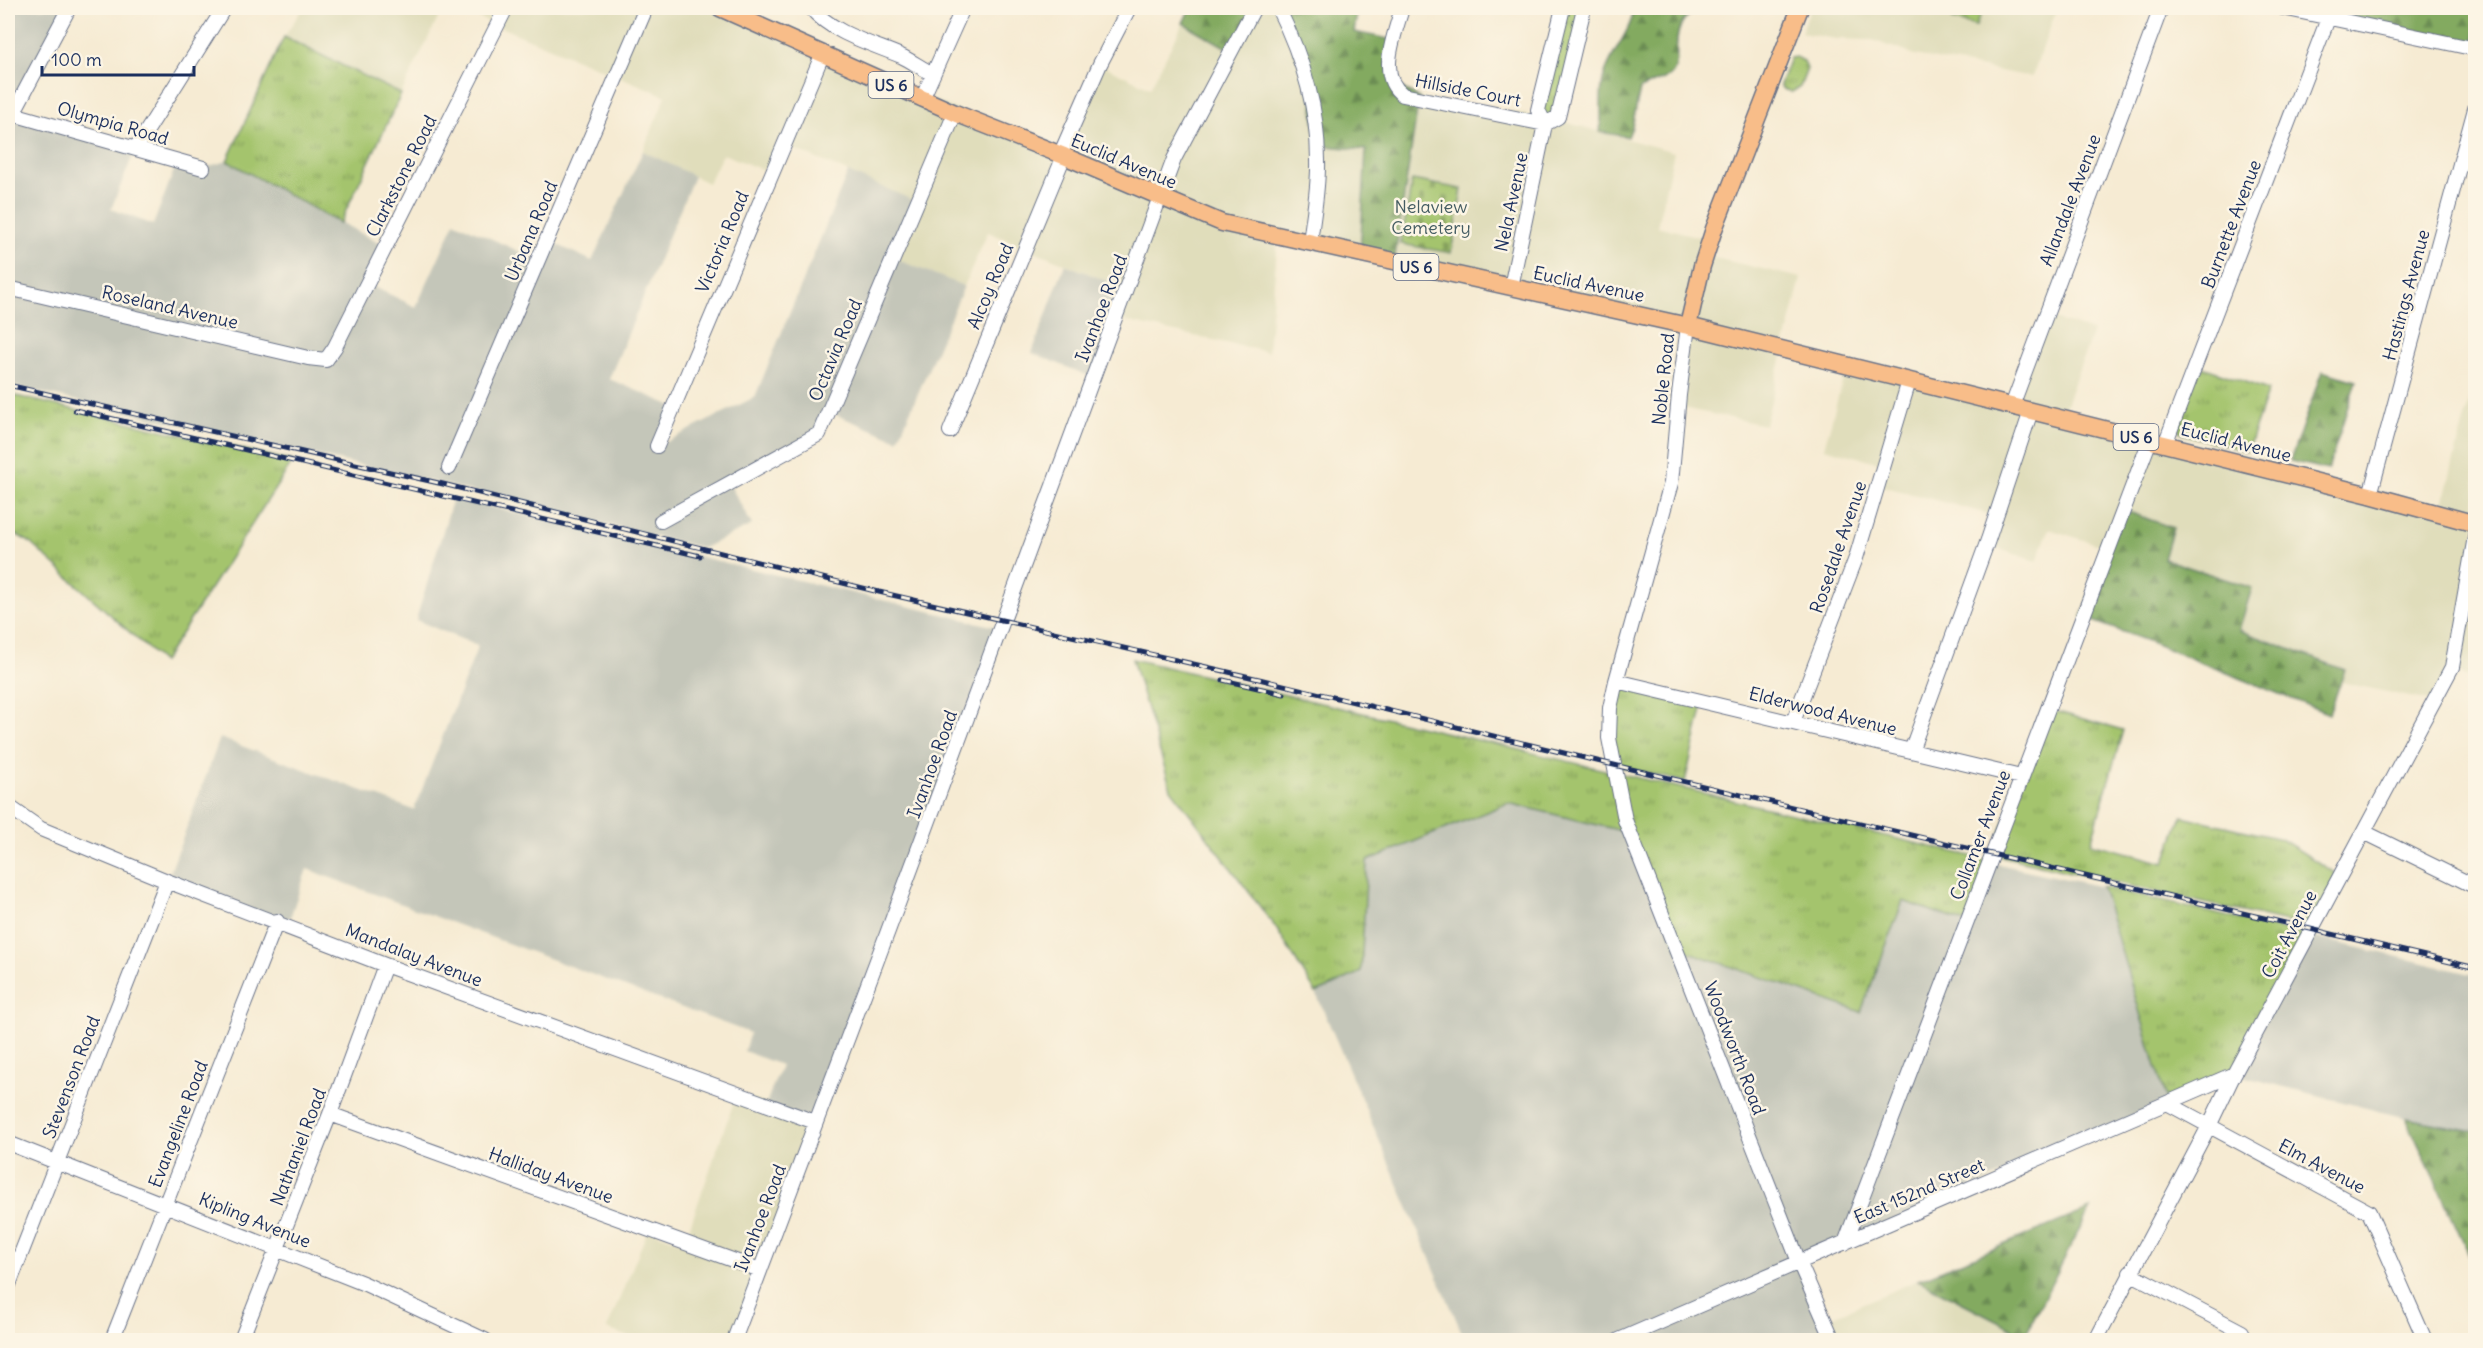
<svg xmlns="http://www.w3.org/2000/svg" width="2483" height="1348" font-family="Delius,sans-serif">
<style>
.built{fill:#e0ddbb}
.industrial{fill:#c4c6b9}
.grass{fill:url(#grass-tufts);stroke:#607a66;stroke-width:1.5}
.forest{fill:url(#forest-firs);stroke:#4f6c5f;stroke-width:1.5}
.cemetery{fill:url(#cemetery-stones);stroke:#607a66;stroke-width:1.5}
.park{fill:url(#park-dots);stroke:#607a66;stroke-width:1.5}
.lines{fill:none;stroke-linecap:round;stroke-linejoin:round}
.minor-casing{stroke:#687187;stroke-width:16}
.major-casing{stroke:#687187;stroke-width:19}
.minor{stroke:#fff;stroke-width:14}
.major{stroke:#f8bd89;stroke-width:16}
.rail-casing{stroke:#1b2f5e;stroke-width:5}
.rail{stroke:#fcf5e5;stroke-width:3;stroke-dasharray:9;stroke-linecap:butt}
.labels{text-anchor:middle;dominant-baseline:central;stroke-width:5;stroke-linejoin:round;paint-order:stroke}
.shield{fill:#fcf5e5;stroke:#5e6a86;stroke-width:1.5}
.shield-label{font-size:16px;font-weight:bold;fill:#1b2f5e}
.street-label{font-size:18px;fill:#1b2f5e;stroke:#fcf5e5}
.park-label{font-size:18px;fill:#445c62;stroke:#fcf5e5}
</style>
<defs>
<pattern id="grass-tufts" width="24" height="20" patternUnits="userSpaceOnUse" patternTransform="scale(1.5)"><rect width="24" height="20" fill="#a4c46d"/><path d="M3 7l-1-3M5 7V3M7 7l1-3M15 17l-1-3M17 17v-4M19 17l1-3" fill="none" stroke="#85a05d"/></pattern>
<pattern id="forest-firs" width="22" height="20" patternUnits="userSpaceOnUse" patternTransform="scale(1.5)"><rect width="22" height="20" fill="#83aa60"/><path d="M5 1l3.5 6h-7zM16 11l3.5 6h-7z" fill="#6a8b52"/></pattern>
<pattern id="cemetery-stones" width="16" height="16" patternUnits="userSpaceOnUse" patternTransform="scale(1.5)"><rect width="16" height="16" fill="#a4c46d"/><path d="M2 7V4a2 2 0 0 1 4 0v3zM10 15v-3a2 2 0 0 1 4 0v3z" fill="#85a05d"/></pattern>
<pattern id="park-dots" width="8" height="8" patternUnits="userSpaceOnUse" patternTransform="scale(1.5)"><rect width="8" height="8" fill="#a4c46d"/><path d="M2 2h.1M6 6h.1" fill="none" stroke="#85a05d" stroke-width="1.8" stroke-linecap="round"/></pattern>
</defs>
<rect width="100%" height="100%" fill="#fcf5e5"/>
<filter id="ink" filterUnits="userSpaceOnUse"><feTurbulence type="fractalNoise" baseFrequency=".0167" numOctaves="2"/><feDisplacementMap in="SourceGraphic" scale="12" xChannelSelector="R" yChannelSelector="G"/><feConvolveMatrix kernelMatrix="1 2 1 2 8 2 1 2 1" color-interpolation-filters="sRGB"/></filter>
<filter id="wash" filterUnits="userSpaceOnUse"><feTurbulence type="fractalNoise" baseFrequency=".008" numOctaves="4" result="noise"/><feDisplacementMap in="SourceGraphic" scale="24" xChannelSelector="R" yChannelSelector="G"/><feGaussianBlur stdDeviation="1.35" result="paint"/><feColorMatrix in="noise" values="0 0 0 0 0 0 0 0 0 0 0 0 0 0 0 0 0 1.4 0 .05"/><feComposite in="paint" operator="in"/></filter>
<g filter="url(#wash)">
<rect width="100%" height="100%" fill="#f6ebd3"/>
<!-- built -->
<path class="built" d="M 303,8 L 443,8 L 401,94 L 284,37 Z
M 459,8 L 720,8 L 1060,154 L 1100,64 L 1150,88 L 1183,23 L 1232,51 L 1254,8 L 1278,8 L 1366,150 L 1360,254 L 1278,237 L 1268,352 L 1116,319 L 1127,289 L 988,232 L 964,286 L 893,258 L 916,202 L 783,144 L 771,173 L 723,154 L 708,183 L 643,151 L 666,96 L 488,22 Z
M 1811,8 L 2057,8 L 2032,77 L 1915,55 L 1872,40 L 1836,39 L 1801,33 Z
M 1419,98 L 1554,119 L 1674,152 L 1657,226 L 1711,240 L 1706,256 L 1801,278 L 1765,425 L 1678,407 L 1688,326 L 1394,262 Z
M 2045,316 L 2093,331 L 2061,418 L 2440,514 L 2475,379 L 2475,682 L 2452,667 L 2433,702 L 2341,682 L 2345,669 L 2239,630 L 2252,588 L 2163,559 L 2172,528 L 2109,548 L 2049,529 L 2037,561 L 1986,545 L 1996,516 L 1878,485 L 1884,464 L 1824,448 L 1847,365 L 2012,406 Z
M 737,1093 L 815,1122 L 734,1340 L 637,1340 L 607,1329 L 648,1230 L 684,1243 Z
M 1918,1280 L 2036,1340 L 1833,1340 L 1824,1320 Z"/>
<!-- industrial -->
<path class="industrial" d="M 8,8 L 69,8 L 13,113 L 136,148 L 111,209 L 153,225 L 178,160 L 203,168 L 227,161 L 386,247 L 368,284 L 416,307 L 455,222 L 538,260 L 547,240 L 592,261 L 643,151 L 694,176 L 609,379 L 673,406 L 658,446 L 755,397 L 848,172 L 917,202 L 893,258 L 964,286 L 898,440 L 829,412 L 819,434 L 730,485 L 752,525 L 703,548 L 443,484 L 8,385 Z
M 1065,264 L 1127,289 L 1094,378 L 1032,353 Z
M 453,498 L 1000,628 L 815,1122 L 766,1104 L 781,1065 L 744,1051 L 750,1033 L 307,869 L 287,926 L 167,881 L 220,738 L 414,810 L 478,646 L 416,620 Z
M 1508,803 L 1630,833 L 1861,1012 L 1903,901 L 1989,862 L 2102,887 L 2167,1103 L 1799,1262 L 1833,1340 L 1465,1340 L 1316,993 L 1361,972 L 1367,861 Z
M 2309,936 L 2475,975 L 2475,1131 L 2406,1118 L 2234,1074 Z"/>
<!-- grass -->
<path class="grass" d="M 1563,8 L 1584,8 L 1558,117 L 1545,124 L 1538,110 Z
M 284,37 L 401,94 L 340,223 L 227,161 Z
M 1796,57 L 1804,61 L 1807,69 L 1800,87 L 1792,92 L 1783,89 L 1780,85 L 1790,58 Z
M 2200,366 L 2268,390 L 2247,451 L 2183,434 L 2179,431 L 2179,425 Z
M 8,394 L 293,461 L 163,662 L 28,541 L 8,530 Z
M 1132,659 C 1413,724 1693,792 1975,857 L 1989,862 L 1966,923 L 1903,901 L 1861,1012 L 1677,948 L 1630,833 L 1508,803 L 1367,861 L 1361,972 L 1316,993 L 1276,928 L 1171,789 Z
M 1616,681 L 1704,701 L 1685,782 L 1613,765 Z
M 2047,709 L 2123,730 L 2091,843 L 2164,863 L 2182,816 L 2281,839 L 2340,876 L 2313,928 L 1992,854 Z
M 2102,887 L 2309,936 L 2234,1074 L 2167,1103 Z"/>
<!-- forest -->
<path class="forest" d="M 1190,8 L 1254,8 L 1232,51 L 1183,23 Z
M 1278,8 L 1358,8 L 1354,32 L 1394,40 L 1391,82 L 1419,98 L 1394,262 L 1360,254 L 1366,150 L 1317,145 L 1312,99 Z
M 1634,8 L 1698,8 C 1662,31 1686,61 1671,75 C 1669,78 1646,85 1640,89 L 1632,127 L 1628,137 L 1600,132 C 1603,112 1598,96 1604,76 C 1611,52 1631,33 1634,8 Z
M 2283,8 L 2475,8 L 2475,49 Z
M 2322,371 L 2356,381 L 2328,470 L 2290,461 Z
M 2123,510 L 2173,528 L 2164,559 L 2252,588 L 2239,630 L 2345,670 L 2329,714 L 2148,641 L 2082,617 Z
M 2406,1118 L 2475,1131 L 2475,1267 Z
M 2090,1209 L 2025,1335 L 1918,1280 Z"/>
<!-- cemetery -->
<path class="cemetery" d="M 1412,180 L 1462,189 L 1451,253 L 1401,244 Z"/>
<!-- park -->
<path class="park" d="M 1954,8 L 1983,8 L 1976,26 L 1952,20 Z"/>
</g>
<g filter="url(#ink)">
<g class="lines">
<defs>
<path id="minor" d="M 811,8 C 832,33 870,43 901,56 C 912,61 922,69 933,74
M 1278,8 C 1301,54 1318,107 1318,160 C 1319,187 1313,216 1310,243
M 1402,8 C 1395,35 1376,76 1403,95 L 1545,124 L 1511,287
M 1563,8 L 1538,110 L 1545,124 L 1558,117 L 1584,8
M 2283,8 L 2476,49
M 922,99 L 963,8
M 13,114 L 203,168
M 8,123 L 69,8
M 136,148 L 224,8
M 1060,155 L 1100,64 L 1129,8
M 8,288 L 308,358 L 326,360 L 335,347 L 506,8
M 1688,326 L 1679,395 L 1671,483 L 1616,681 L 1610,708 L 1609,738 L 1625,820 L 1799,1262 L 1833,1340
M 2012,406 L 2161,8
M 950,431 L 1064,156
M 2165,444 L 2329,16
M 657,446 L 823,53
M 449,468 L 646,8
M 2370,495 L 2476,105
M 661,521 L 819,434 L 955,113
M 1616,681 L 2021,777
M 1793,722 L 1856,558 L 1909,381
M 1911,751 L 1988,540 L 2031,411
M 8,806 L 41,829 L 167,881 L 385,965 L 815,1122
M 2364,832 L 2476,887
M 2167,1103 L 2369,1212 L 2425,1340
M 330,1114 L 760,1270
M 8,1143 L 365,1284 L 485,1340
M 1845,1243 L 2150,440
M 2130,1273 L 2242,1332 L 2245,1340
M 8,1287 L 167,881
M 112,1340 L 277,921
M 241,1340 L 330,1114 L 385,965
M 734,1340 L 888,931 L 1174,159 L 1254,8
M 1619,1340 L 2234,1074
M 2096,1340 L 2209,1126 L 2234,1074 L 2452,667 L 2476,531"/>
<path id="major" d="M 720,8 L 955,113 L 1064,156 L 1222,223 L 1688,326 L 2370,495 L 2476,524
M 1688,326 L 1702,266 L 1714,229 L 1800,8"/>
</defs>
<!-- minor casing -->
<use href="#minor" class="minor-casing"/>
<!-- major casing -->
<use href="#major" class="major-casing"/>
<!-- minor -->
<use href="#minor" class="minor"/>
<!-- major -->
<use href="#major" class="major"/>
<defs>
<path id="rail" d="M 8,385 L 443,484 L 879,592 L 1259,679 L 1597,761 L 2476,968
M 75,410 L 700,556
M 1223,680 L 1284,694"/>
</defs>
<!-- rail casing -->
<use href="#rail" class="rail-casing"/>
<!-- rail -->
<use href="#rail" class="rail"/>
</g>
</g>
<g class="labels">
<!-- shield labels -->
<g class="shield">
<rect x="868.5" y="72" width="45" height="26" rx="4.5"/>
<rect x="1393.5" y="254" width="45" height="26" rx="4.5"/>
<rect x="2113.5" y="424" width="45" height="26" rx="4.5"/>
</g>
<g class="shield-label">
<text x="891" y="85">US 6</text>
<text x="1416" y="267">US 6</text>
<text x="2136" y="437">US 6</text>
</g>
<!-- street labels -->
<g class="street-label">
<text transform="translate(1468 90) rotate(11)">Hillside Court</text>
<text transform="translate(113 123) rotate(16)">Olympia Road</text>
<text transform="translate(1124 161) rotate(23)">Euclid Avenue</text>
<text transform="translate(401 176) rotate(-63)">Clarkstone Road</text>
<text transform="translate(2070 200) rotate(-69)">Allandale Avenue</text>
<text transform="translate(1511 202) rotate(-78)">Nela Avenue</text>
<text transform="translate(2231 224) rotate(-69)">Burnette Avenue</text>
<text transform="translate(531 231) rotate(-67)">Urbana Road</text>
<text transform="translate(722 242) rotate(-67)">Victoria Road</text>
<text transform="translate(1589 284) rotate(12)">Euclid Avenue</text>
<text transform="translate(990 286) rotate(-67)">Alcoy Road</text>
<text transform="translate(2406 295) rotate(-75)">Hastings Avenue</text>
<text transform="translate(170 307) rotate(13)">Roseland Avenue</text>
<text transform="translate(1101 308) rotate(-69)">Ivanhoe Road</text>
<text transform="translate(835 350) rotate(-67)">Octavia Road</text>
<text transform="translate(1663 379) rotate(-84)">Noble Road</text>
<text transform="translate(2236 442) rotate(14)">Euclid Avenue</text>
<text transform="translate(1838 547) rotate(-71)">Rosedale Avenue</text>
<text transform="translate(1823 711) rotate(14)">Elderwood Avenue</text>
<text transform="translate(932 764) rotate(-70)">Ivanhoe Road</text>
<text transform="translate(1980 835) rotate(-69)">Collamer Avenue</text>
<text transform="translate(2289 934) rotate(-62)">Coit Avenue</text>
<text transform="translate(414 955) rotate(21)">Mandalay Avenue</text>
<text transform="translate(1735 1048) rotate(69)">Woodworth Road</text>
<text transform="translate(71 1077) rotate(-69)">Stevenson Road</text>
<text transform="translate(178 1124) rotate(-69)">Evangeline Road</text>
<text transform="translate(298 1147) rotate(-69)">Nathaniel Road</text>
<text transform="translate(2322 1166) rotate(28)">Elm Avenue</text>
<text transform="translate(551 1175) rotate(20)">Halliday Avenue</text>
<text transform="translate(1919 1191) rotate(-23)">East 152nd Street</text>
<text transform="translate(760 1218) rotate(-69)">Ivanhoe Road</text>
<text transform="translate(255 1220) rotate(22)">Kipling Avenue</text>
</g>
<!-- park labels -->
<g class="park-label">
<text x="1431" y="206">Nelaview<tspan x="1431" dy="21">Cemetery</tspan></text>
</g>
</g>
<!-- margin -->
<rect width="2483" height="1348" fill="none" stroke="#fcf5e5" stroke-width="30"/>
<!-- scale -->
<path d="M42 66v9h152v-9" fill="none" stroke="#1b2f5e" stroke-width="3"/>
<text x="51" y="66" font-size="18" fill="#1b2f5e" stroke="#fcf5e5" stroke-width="4.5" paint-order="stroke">100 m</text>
</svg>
